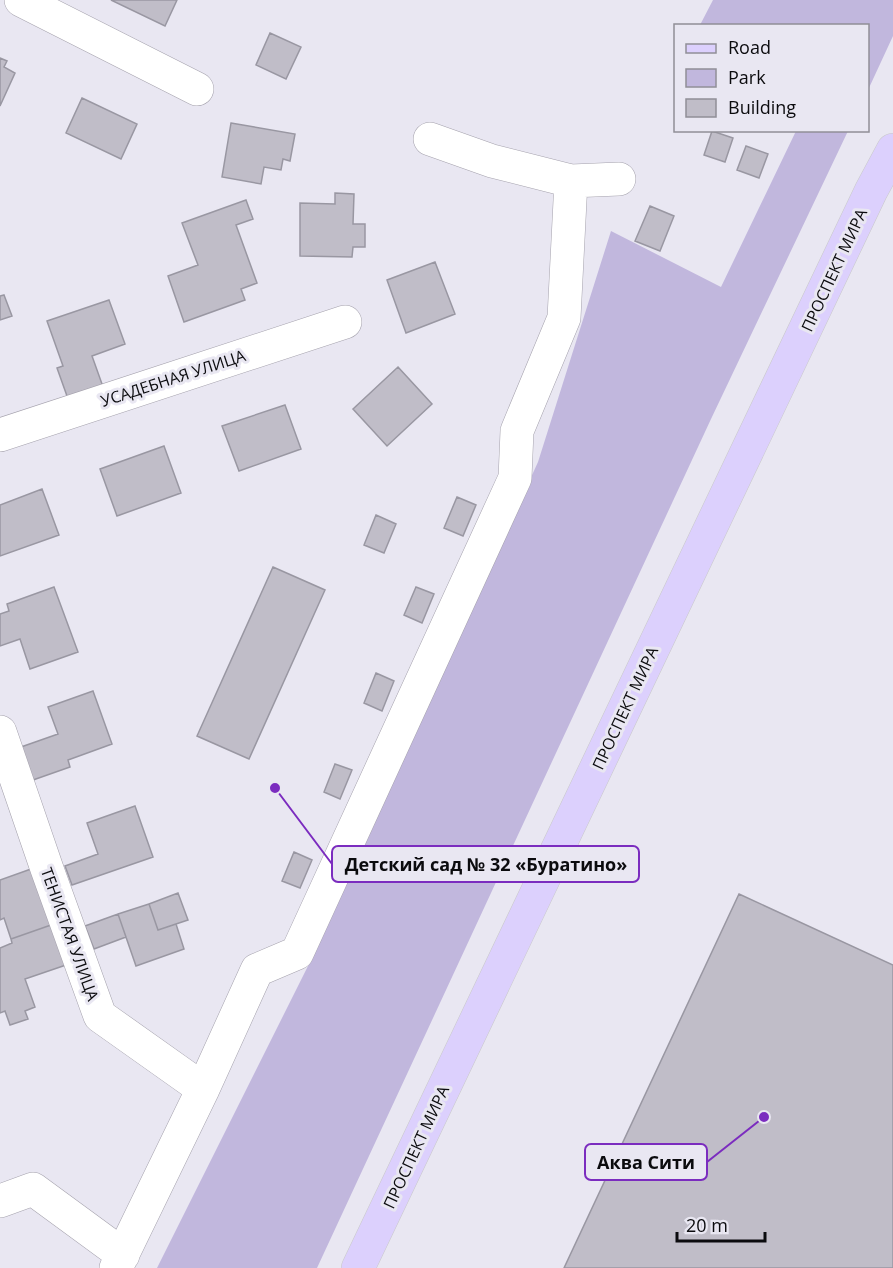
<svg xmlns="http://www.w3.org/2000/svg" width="893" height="1268" font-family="'Open Sans',sans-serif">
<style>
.green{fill:#c1b7dd}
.building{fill:#c0bdc8;stroke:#9997a2;stroke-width:1.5}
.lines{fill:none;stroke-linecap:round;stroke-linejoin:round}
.minor-casing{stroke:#a5a2ad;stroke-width:34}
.major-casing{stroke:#c9c9ca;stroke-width:34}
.minor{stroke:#fff;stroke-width:33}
.major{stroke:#dcd0fd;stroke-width:33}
.labels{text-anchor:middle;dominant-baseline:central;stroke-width:6;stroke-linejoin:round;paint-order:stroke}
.street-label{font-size:16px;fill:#0b0b0e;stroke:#e9e7f2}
.leader{fill:none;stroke:#7b2cbf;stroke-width:2}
.callout-dot{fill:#7b2cbf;stroke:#e9e7f2;stroke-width:2}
.callout{fill:#e9e7f2;stroke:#7b2cbf;stroke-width:2}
.callout-label{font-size:18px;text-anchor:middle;font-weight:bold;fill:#0b0b0e}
</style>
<rect width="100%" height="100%" fill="#e9e7f2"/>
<!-- green -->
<path class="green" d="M 713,0 L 893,0 L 893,36 L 868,90 L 868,26 L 700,25 Z
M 796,131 L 848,131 L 711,419 L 317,1268 L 157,1268 L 312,958 L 538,462 L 611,231 L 721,287 Z"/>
<!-- building -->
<path class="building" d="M 111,0 L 177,0 L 165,26 Z
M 270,33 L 301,47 L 286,79 L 256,65 Z
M 0,58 L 7,61 L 4,67 L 15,73 L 0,106 Z
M 82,98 L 137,124 L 121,159 L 66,133 Z
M 231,123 L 295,134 L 290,161 L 283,159 L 281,170 L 264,167 L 261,184 L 222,177 Z
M 712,131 L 733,138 L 725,162 L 704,155 Z
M 746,146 L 768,154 L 759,178 L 737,170 Z
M 335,193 L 354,194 L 353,224 L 365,224 L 365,247 L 353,247 L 352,257 L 300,256 L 300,203 L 335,204 Z
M 246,200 L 253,219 L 236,225 L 257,283 L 241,289 L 245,300 L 184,322 L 168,276 L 198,265 L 182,223 Z
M 650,206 L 674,216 L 660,251 L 635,241 Z
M 435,262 L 455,314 L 406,333 L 387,280 Z
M 4,295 L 12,316 L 0,320 L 0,296 Z
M 109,300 L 125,344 L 92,356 L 107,398 L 72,410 L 57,368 L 63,366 L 47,321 Z
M 398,367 L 432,404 L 387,446 L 353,409 Z
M 285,405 L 301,449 L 239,471 L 222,426 Z
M 164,446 L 181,493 L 117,516 L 100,469 Z
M 42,489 L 59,535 L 0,556 L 0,505 Z
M 457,497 L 476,505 L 463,536 L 444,528 Z
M 376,515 L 396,524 L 384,553 L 364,545 Z
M 273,567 L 325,590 L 249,759 L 197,736 Z
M 54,587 L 78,652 L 30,669 L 20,639 L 0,646 L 0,614 L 9,611 L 7,604 Z
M 416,587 L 434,594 L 422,623 L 404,615 Z
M 376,673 L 394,681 L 382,711 L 364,703 Z
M 93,691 L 112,744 L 68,760 L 70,767 L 33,780 L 21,747 L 58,734 L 48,707 Z
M 335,764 L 352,770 L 340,799 L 324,792 Z
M 135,806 L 153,857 L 72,885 L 65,866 L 98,854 L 87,823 Z
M 294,852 L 312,860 L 300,888 L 282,881 Z
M 31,869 L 51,925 L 11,939 L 4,918 L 0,920 L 0,880 Z
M 178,893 L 188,920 L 158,930 L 149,904 Z
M 739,894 L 893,965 L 893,1268 L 564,1268 Z
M 149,904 L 158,930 L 176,924 L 184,949 L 136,966 L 118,914 Z
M 118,914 L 126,937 L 94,949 L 85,926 Z
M 51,925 L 66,965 L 25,979 L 35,1007 L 25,1011 L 28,1019 L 10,1025 L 5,1011 L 0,1013 L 0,948 L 12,943 L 11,939 Z"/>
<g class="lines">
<defs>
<path id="minor" d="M 21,0 L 197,89
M 430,139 L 492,161 L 571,181
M 0,435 L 345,322
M 0,732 L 47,869 L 100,1016 L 203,1089
M 0,1201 L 33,1189 L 123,1255
M 116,1268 L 203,1089 L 257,970 L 297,953 L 515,478 L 517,431 L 564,318 L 571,181 L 619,179"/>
<path id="major" d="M 358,1268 L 871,191 L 893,150"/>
</defs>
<!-- minor casing -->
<use href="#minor" class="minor-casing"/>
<!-- major casing -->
<use href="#major" class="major-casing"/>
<!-- minor -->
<use href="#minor" class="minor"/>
<!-- major -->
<use href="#major" class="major"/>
</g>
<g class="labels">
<!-- street labels -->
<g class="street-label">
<text transform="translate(834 270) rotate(-65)">ПРОСПЕКТ МИРА</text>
<text transform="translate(173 378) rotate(-18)">УСАДЕБНАЯ УЛИЦА</text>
<text transform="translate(625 708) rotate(-65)">ПРОСПЕКТ МИРА</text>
<text transform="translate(70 934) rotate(70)">ТЕНИСТАЯ УЛИЦА</text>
<text transform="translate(416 1147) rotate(-65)">ПРОСПЕКТ МИРА</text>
</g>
</g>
<!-- callouts -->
<path class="leader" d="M275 788L332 864M764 1117L707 1162"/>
<g class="callout-dot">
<circle cx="275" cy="788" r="6"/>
<circle cx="764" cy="1117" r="6"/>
</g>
<g class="callout">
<rect x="332" y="846" width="307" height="36" rx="6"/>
<rect x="585" y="1144" width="122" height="36" rx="6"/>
</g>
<g class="callout-label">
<text x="486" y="871">Детский сад № 32 «Буратино»</text>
<text x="646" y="1169">Аква Сити</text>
</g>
<!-- legend -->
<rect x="674" y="24" width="195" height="108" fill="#e9e7f2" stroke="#908f97" stroke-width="1.5"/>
<rect x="686" y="44" width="30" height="9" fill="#dcd0fd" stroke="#908f97" stroke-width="1.5"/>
<text x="728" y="54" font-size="18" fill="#0b0b0e">Road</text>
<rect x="686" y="69" width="30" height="18" fill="#c1b7dd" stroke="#908f97" stroke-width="1.5"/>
<text x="728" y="84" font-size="18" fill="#0b0b0e">Park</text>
<rect x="686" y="99" width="30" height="18" fill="#c0bdc8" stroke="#908f97" stroke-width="1.5"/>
<text x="728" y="114" font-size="18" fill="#0b0b0e">Building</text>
<!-- scale -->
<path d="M677 1232v9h88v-9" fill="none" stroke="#0b0b0e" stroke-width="3"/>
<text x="686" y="1232" font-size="18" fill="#0b0b0e" stroke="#e9e7f2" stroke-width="4.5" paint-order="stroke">20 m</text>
</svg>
